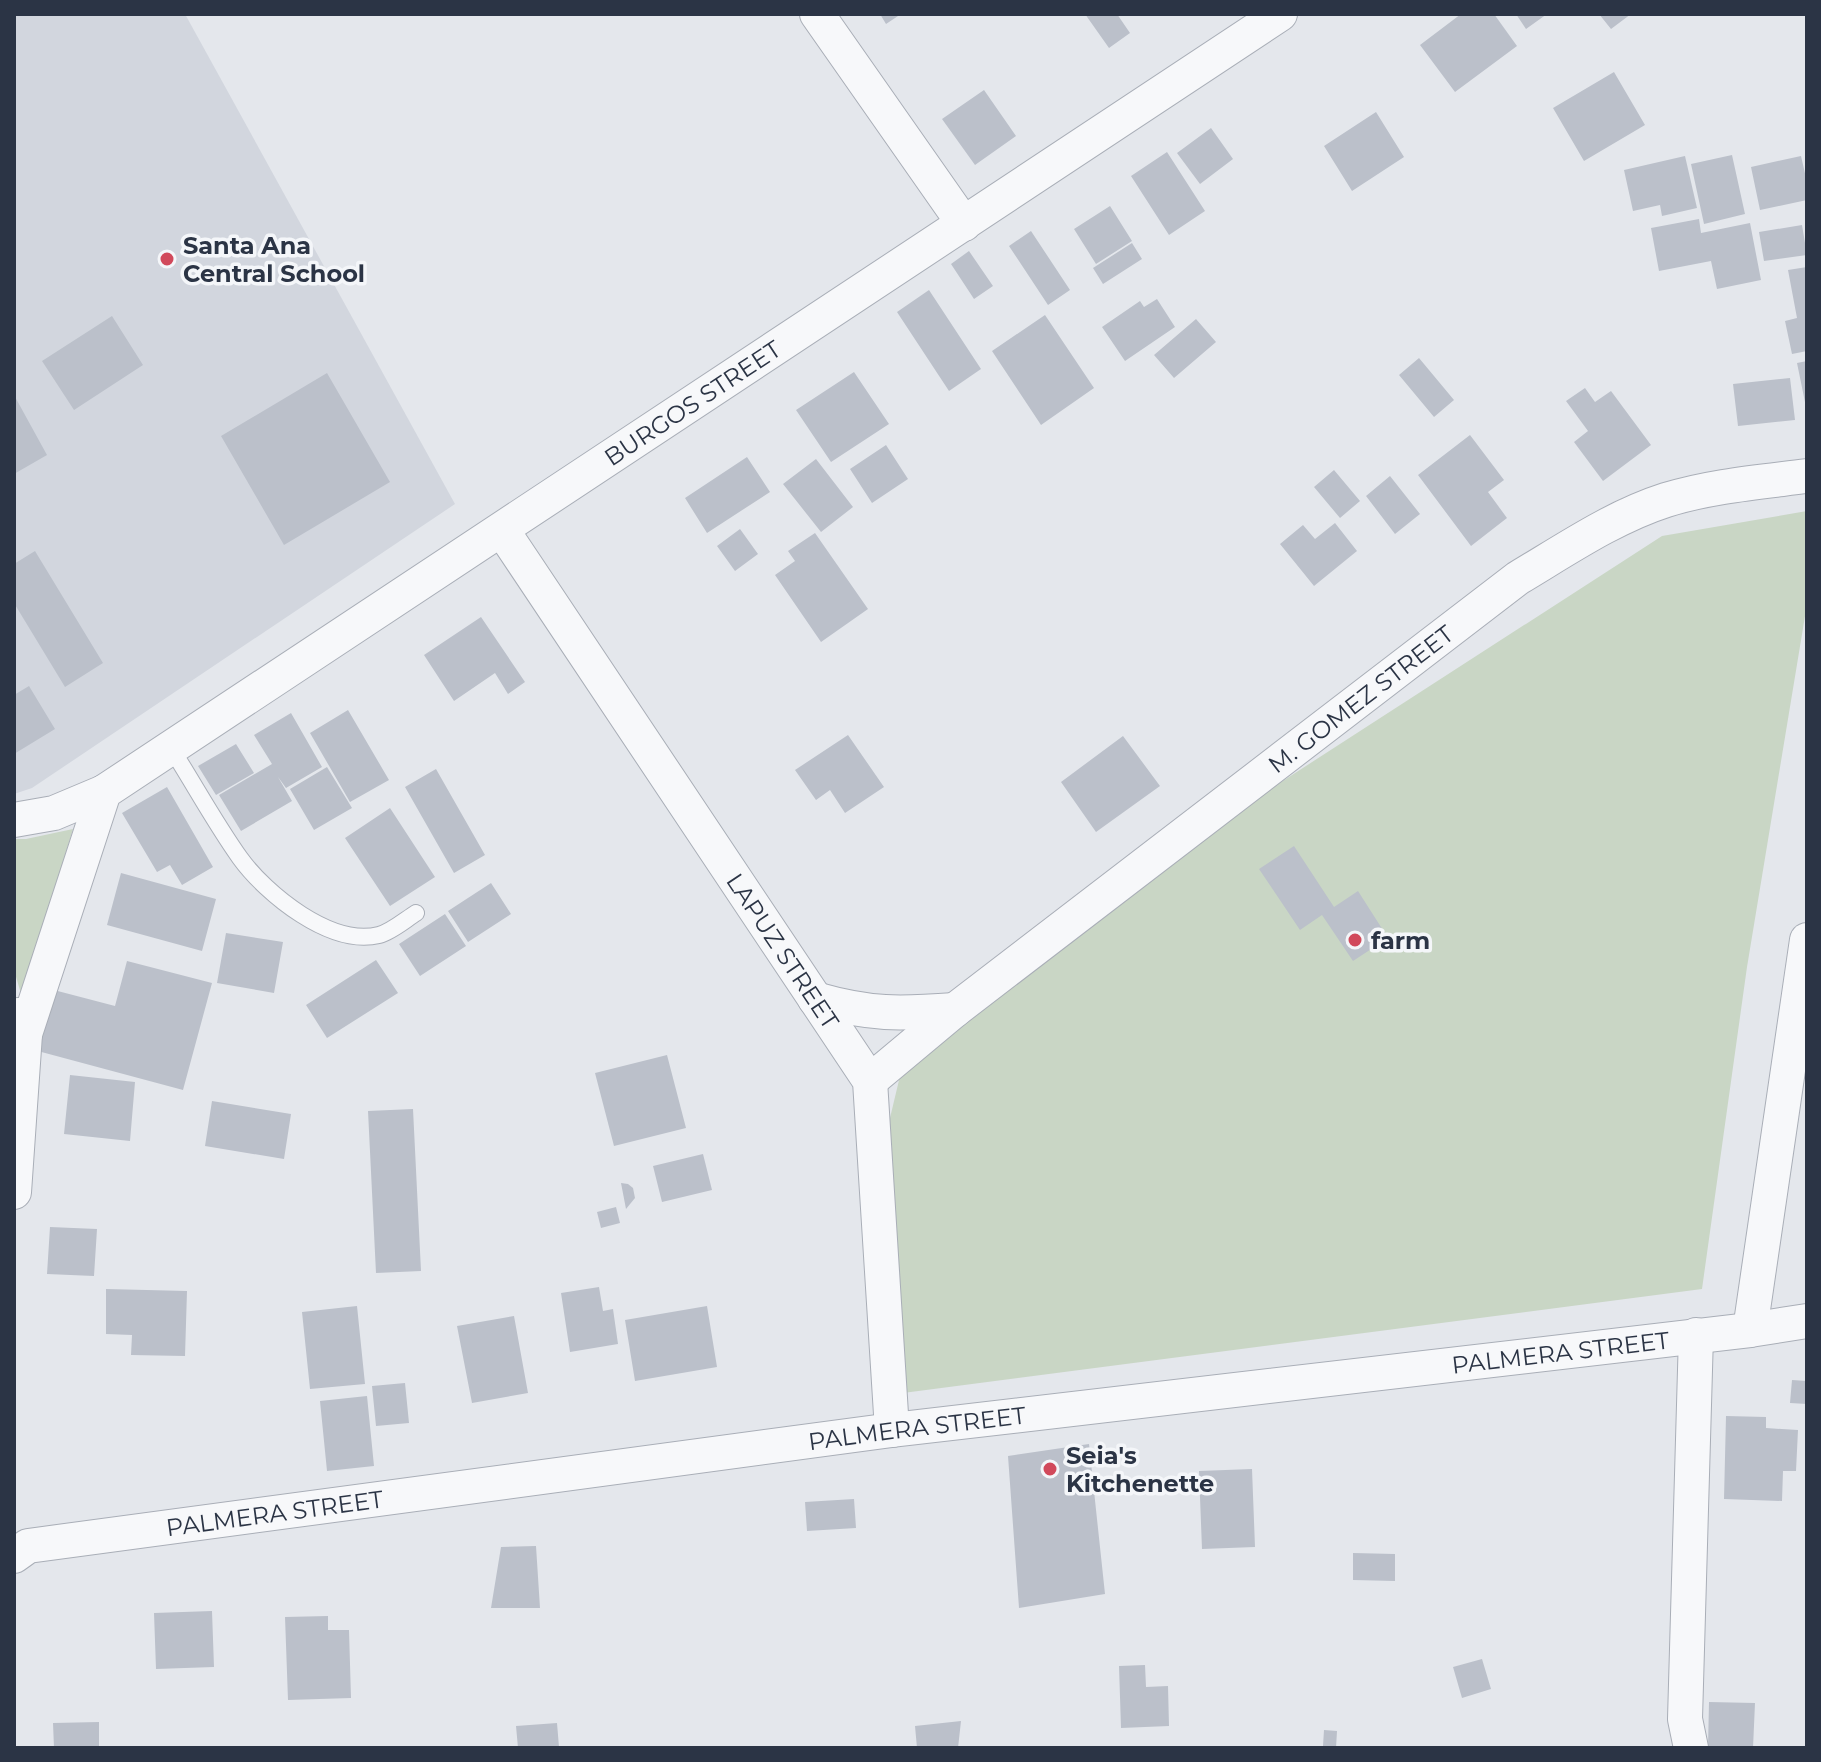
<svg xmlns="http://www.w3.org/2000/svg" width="1821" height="1762" font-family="Montserrat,sans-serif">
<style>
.built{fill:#d2d6de}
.green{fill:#c9d6c5}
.building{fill:#bbc0ca}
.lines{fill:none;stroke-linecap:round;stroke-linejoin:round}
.lane-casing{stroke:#a9aeb7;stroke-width:18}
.street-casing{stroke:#a9aeb7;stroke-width:36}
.lane{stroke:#f7f8fa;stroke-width:16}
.street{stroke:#f7f8fa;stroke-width:34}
.poi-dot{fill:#d1495b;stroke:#f4f6f9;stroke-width:3}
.labels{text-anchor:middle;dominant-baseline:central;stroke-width:7;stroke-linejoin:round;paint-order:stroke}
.poi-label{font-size:24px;font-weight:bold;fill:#2b3445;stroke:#f4f6f9;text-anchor:start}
.street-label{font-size:24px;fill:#2b3445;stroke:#f4f6f9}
</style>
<rect width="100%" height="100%" fill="#e4e7ec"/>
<!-- built -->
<path class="built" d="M 14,14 L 185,14 L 455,504 L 32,788 L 14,794 Z"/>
<!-- green -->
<path class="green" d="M 1807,511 L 1807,604 L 1747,967 L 1702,1289 L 880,1396 L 870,1202 L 905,1055 L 1227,817 L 1662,536 Z
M 73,829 L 22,997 L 14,970 L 14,839 L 26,839 Z"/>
<!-- building -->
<path class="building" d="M 880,14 L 901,14 L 886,24 Z
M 1085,14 L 1117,14 L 1130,33 L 1109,48 Z
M 1461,14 L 1494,14 L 1517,46 L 1455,92 L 1420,45 Z
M 1516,14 L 1547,14 L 1526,29 Z
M 1599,14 L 1631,14 L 1611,29 Z
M 1614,72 L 1645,125 L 1584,161 L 1553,108 Z
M 984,90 L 1016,136 L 975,165 L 942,119 Z
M 1376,112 L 1404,157 L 1352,191 L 1324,146 Z
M 1211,128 L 1233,159 L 1200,184 L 1177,153 Z
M 1167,152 L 1205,211 L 1169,235 L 1131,176 Z
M 1732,155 L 1745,214 L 1704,224 L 1691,164 Z
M 1685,156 L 1697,208 L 1662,216 L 1660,205 L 1633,211 L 1624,170 Z
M 1801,156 L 1807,182 L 1807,200 L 1760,210 L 1751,167 Z
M 1110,206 L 1132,241 L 1096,264 L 1074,229 Z
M 1699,219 L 1701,233 L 1750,223 L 1761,280 L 1717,289 L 1711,261 L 1659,271 L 1651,228 Z
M 1802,225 L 1807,255 L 1764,261 L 1759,232 Z
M 1031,231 L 1070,290 L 1048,305 L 1009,246 Z
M 1132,243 L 1142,259 L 1103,284 L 1093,268 Z
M 969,251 L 993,286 L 974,299 L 951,264 Z
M 1807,267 L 1807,351 L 1792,354 L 1785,321 L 1797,318 L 1788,270 Z
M 929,290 L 981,369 L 949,391 L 897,312 Z
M 1157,299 L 1175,327 L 1125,361 L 1102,327 L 1140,301 L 1144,307 Z
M 1045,315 L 1094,388 L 1041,425 L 992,351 Z
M 112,316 L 143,365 L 74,410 L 42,361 Z
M 1196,319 L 1216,342 L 1174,378 L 1154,355 Z
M 1419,358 L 1454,400 L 1434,417 L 1399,375 Z
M 1807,361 L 1807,407 L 1806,407 L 1797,363 Z
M 854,372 L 889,424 L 831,462 L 796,410 Z
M 327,373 L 390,482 L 284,545 L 221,436 Z
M 1790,378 L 1795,420 L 1738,426 L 1733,384 Z
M 1585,388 L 1595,402 L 1611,391 L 1651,445 L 1603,481 L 1574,442 L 1588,431 L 1566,401 Z
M 14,395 L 47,455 L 14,474 Z
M 1470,435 L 1504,480 L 1488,492 L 1507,518 L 1471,546 L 1418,475 Z
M 886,445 L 908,479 L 872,503 L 850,469 Z
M 747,457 L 770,492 L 707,533 L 685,498 Z
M 816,459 L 853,507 L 821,532 L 783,484 Z
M 1334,470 L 1360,501 L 1340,518 L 1314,487 Z
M 1390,476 L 1420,514 L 1395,534 L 1366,496 Z
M 1335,523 L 1357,551 L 1314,586 L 1280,544 L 1303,525 L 1315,539 Z
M 740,529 L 758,554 L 735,571 L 717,546 Z
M 815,533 L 868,609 L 821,642 L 775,575 L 795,561 L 788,551 Z
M 35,551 L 103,663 L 65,687 L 14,603 L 14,564 Z
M 481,617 L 525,682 L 508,694 L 495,673 L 454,701 L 424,655 Z
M 29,686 L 55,729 L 14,754 L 14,695 Z
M 348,710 L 389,780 L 350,802 L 310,733 Z
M 291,713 L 322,767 L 286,788 L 278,777 L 292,801 L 241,831 L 219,795 L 272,764 L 254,735 Z
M 848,735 L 884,787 L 845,813 L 830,790 L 816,800 L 795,770 Z
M 1123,736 L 1160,786 L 1096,832 L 1061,782 Z
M 236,744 L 254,773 L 216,795 L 198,766 Z
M 327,767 L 352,808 L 314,830 L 290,789 Z
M 436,769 L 485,855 L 454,873 L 405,787 Z
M 167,787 L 213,867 L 182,885 L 170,865 L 157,872 L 122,813 Z
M 390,808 L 435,877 L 390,906 L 345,838 Z
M 1294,846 L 1334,907 L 1358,891 L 1388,938 L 1353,961 L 1322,915 L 1300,930 L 1259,869 Z
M 121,873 L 216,899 L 202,951 L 107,925 Z
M 491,883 L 511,914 L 468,942 L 448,911 Z
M 445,914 L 466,946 L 420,976 L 399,944 Z
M 226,933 L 283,942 L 274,993 L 217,983 Z
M 376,960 L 398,993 L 327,1038 L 306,1005 Z
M 127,961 L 212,983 L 183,1090 L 34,1050 L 50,989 L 115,1006 Z
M 667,1055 L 686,1128 L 614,1146 L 595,1073 Z
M 70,1075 L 135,1082 L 130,1141 L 64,1134 Z
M 212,1101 L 291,1114 L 284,1159 L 205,1146 Z
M 413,1109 L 421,1271 L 376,1273 L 368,1111 Z
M 703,1154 L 712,1190 L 662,1202 L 653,1166 Z
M 621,1183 L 628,1184 L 633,1188 L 635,1198 L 626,1209 Z
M 616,1207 L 620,1223 L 601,1228 L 597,1212 Z
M 50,1227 L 97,1229 L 94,1276 L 47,1274 Z
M 599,1287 L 603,1311 L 613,1309 L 618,1344 L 570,1352 L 561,1293 Z
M 106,1289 L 187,1291 L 185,1356 L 131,1355 L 132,1335 L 106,1334 Z
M 357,1306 L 365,1384 L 310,1389 L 302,1312 Z
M 707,1306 L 717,1367 L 635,1381 L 625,1320 Z
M 514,1316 L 528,1393 L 472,1403 L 457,1326 Z
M 1792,1380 L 1807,1381 L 1807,1404 L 1790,1403 Z
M 405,1383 L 409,1423 L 376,1426 L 372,1386 Z
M 367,1396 L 374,1466 L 327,1471 L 320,1401 Z
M 1726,1416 L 1766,1417 L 1766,1428 L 1798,1430 L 1796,1471 L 1783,1471 L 1782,1501 L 1724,1499 Z
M 1089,1444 L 1105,1594 L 1019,1608 L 1008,1456 Z
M 1252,1469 L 1255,1547 L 1202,1549 L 1199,1471 Z
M 854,1499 L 856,1528 L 807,1531 L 805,1502 Z
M 536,1546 L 540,1608 L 491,1608 L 501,1547 Z
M 1353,1553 L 1395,1554 L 1395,1581 L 1353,1580 Z
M 212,1611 L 214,1667 L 156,1669 L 154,1613 Z
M 328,1616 L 328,1630 L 349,1630 L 351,1698 L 288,1700 L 285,1617 Z
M 1482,1659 L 1491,1689 L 1462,1698 L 1453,1667 Z
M 1145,1665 L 1146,1687 L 1168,1686 L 1169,1726 L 1121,1728 L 1119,1666 Z
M 1709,1702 L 1755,1703 L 1753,1748 L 1708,1748 Z
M 961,1721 L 958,1748 L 917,1748 L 915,1726 Z
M 99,1722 L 99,1748 L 54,1748 L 53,1723 Z
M 557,1723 L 559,1747 L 518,1748 L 516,1726 Z
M 1324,1730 L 1337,1731 L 1336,1748 L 1323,1746 Z"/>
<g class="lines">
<defs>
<path id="lane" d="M 171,748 C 194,784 215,823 240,858 C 266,894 331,947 379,935 C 391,932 405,920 416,913"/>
<g id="street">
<path d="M 817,14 L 964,224"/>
<path id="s1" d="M 502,530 L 870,1081 L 892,1430"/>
<path d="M 14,820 L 54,813 L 104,792"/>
<path d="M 815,999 C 871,1015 899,1014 955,1010"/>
<path id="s2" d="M 25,1034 L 104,792 L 1280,14"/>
<path id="s3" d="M 870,1081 L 955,1010 L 1518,578 C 1565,550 1613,517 1666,500 C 1711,486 1760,482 1807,476"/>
<path d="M 14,1192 L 25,1034 L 18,1015"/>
<path d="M 1750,1330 L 1807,940"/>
<path id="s4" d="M 14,1556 L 28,1546 L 892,1430 L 1750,1330 L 1807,1321"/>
<path d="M 1691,1748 L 1685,1719 L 1696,1335"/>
</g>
</defs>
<!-- lane casing -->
<use href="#lane" class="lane-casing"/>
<!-- street casing -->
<use href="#street" class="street-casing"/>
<!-- lane -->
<use href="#lane" class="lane"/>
<!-- street -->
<use href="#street" class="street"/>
</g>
<!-- markers -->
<g class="poi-dot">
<circle cx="167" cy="259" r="8"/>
<circle cx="1355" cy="940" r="8"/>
<circle cx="1050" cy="1469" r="8"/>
</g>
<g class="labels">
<!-- poi labels -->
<g class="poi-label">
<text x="183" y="245">Santa Ana<tspan x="183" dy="28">Central School</tspan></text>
<text x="1371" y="940">farm</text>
<text x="1066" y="1455">Seia's<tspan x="1066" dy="28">Kitchenette</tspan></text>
</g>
<!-- street labels -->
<g class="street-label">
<text stroke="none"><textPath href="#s2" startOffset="960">BURGOS STREET</textPath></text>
<text stroke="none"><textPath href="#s3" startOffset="622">M. GOMEZ STREET</textPath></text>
<text stroke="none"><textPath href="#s1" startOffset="506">LAPUZ STREET</textPath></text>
<text stroke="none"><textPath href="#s4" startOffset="1562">PALMERA STREET</textPath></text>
<text stroke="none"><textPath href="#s4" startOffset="914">PALMERA STREET</textPath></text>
<text stroke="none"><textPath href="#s4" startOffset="266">PALMERA STREET</textPath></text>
</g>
</g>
<!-- border -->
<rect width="1821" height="1762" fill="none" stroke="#2b3445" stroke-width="32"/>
</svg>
